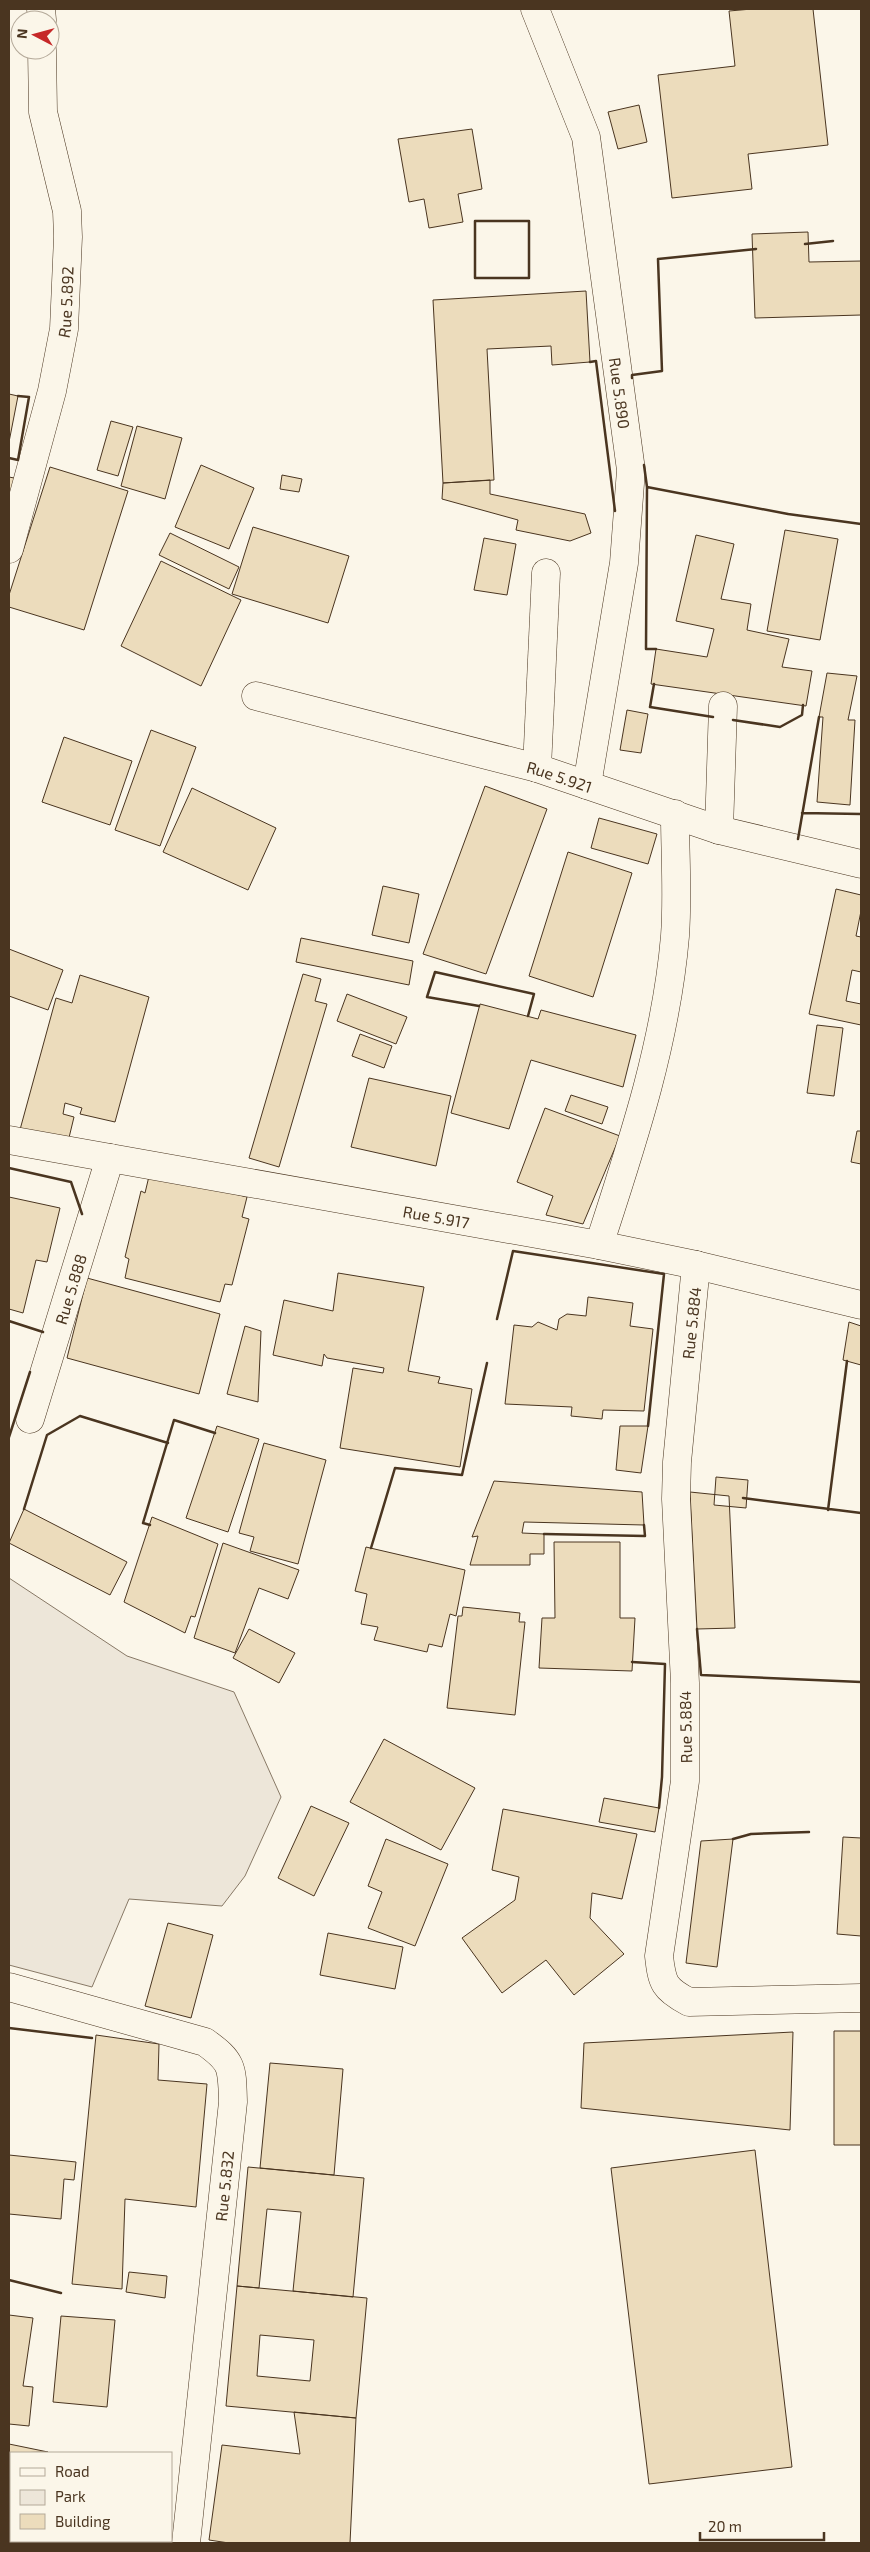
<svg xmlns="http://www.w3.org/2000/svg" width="870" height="2552" font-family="'Exo 2',sans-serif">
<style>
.green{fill:#ede6d9;stroke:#887966}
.building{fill:#ecdcbc;stroke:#4a3520;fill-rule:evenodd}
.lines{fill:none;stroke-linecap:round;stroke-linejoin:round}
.minor-casing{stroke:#4a3520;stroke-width:29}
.minor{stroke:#fbf6e9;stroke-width:28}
.wall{stroke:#4a3520;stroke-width:2.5}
.labels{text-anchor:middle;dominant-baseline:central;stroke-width:4;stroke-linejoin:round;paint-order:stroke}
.street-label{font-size:16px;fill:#4a3520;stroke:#fbf6e9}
</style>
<rect width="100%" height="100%" fill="#fbf6e9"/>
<!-- green -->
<path class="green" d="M 9,1578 L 127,1656 L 234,1692 L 281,1797 L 245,1876 L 222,1906 L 129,1899 L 92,1987 L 9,1965 Z"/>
<!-- building -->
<path class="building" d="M 752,9 L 813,9 L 828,145 L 748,154 L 752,189 L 672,198 L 658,75 L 735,66 L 729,11 Z
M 639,105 L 647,142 L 618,149 L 608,112 Z
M 472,129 L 482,189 L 458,194 L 463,222 L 429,228 L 424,199 L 409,202 L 398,139 Z
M 808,232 L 809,262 L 861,261 L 861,315 L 755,318 L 752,234 Z
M 586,291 L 590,362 L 552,365 L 551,346 L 487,349 L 494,480 L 443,483 L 433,300 Z
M 9,394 L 18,396 L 9,442 Z
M 111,421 L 133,427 L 118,476 L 97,470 Z
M 137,426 L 182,438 L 165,499 L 121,486 Z
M 201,465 L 254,488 L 229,549 L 175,527 Z
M 50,467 L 128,491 L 84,630 L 9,607 L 9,595 Z
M 282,475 L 302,479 L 299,492 L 280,489 Z
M 9,477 L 19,479 L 9,520 Z
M 490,480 L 490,494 L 585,514 L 591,533 L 570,541 L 516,530 L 518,520 L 442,499 L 443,483 Z
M 253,527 L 349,556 L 328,623 L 232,594 Z
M 785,530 L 838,539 L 820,640 L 767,631 Z
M 170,533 L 239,567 L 229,589 L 159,555 Z
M 696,535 L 734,544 L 721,599 L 751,604 L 747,630 L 789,639 L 782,667 L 812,671 L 806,706 L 651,684 L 656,649 L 707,657 L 714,629 L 676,621 Z
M 484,538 L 516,544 L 507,595 L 474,590 Z
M 161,561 L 241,600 L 201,686 L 121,646 Z
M 827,673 L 857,676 L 848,720 L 855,720 L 850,805 L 817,802 L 823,717 L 819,717 Z
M 627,710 L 648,714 L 641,753 L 620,750 Z
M 151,730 L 196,747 L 160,846 L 115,830 Z
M 64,737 L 132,761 L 110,825 L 42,802 Z
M 485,786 L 547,809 L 486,974 L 423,954 Z
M 192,788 L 276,828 L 248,890 L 163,852 Z
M 599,818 L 657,834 L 648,864 L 591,848 Z
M 568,852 L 632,873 L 593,997 L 529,976 Z
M 383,886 L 419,894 L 409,943 L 372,935 Z
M 836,889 L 861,895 L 861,911 L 856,936 L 861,937 L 861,972 L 852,970 L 846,1001 L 861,1004 L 861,1025 L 809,1014 Z
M 301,938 L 413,961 L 409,985 L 296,962 Z
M 9,949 L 63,970 L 48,1010 L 9,996 Z
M 303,974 L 321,979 L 315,1001 L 327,1004 L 279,1167 L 249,1158 Z
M 80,975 L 149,997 L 115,1122 L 80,1114 L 82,1108 L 65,1103 L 63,1114 L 74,1117 L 67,1146 L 18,1137 L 56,998 L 72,1003 Z
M 347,994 L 407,1017 L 396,1044 L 337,1021 Z
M 480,1004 L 538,1019 L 541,1010 L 636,1035 L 623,1087 L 531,1060 L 509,1129 L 451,1113 Z
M 817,1025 L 843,1028 L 834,1096 L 807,1093 Z
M 360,1034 L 392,1046 L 384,1068 L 352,1056 Z
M 369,1078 L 451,1096 L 436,1166 L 351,1147 Z
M 571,1095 L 608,1107 L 602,1124 L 565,1111 Z
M 545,1108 L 620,1136 L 583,1224 L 546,1215 L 553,1196 L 517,1182 Z
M 857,1131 L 861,1131 L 861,1164 L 851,1162 Z
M 150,1172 L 247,1197 L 242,1217 L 249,1219 L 232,1285 L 225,1284 L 220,1302 L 125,1278 L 129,1259 L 125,1257 L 141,1191 L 145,1193 Z
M 9,1197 L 60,1208 L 47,1262 L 36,1260 L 23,1313 L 9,1309 Z
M 338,1273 L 424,1287 L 408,1371 L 440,1377 L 438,1383 L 472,1389 L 460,1467 L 340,1448 L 353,1368 L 383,1373 L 384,1368 L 327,1358 L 324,1354 L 322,1366 L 273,1355 L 284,1300 L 333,1311 Z
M 87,1278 L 220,1314 L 199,1394 L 67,1358 Z
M 588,1297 L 633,1303 L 630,1326 L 653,1329 L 644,1411 L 603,1410 L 602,1419 L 571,1416 L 572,1407 L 505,1404 L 514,1325 L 532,1327 L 538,1322 L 557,1330 L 559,1319 L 567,1314 L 586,1316 Z
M 849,1322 L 861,1326 L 861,1365 L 843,1360 Z
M 245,1326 L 261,1331 L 258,1402 L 227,1394 Z
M 217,1426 L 259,1439 L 228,1532 L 186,1518 Z
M 620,1426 L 648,1426 L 641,1473 L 616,1470 Z
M 264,1443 L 326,1460 L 298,1564 L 250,1551 L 254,1537 L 239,1533 Z
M 716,1477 L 748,1480 L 746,1508 L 714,1505 Z
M 494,1481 L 642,1492 L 644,1525 L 524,1522 L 522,1533 L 544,1534 L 544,1554 L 530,1554 L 530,1565 L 470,1565 L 478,1536 L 472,1537 Z
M 690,1492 L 729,1496 L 735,1628 L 697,1629 Z
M 24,1509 L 127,1562 L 110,1595 L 9,1543 Z
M 152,1517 L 218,1544 L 195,1617 L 191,1616 L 185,1633 L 124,1602 Z
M 554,1542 L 620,1542 L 620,1618 L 635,1618 L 632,1671 L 539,1668 L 542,1618 L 555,1618 Z
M 223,1543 L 299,1570 L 288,1599 L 259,1588 L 235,1653 L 194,1638 Z
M 366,1547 L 465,1570 L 456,1616 L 450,1614 L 442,1647 L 429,1644 L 427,1652 L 374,1640 L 378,1627 L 361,1624 L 367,1594 L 355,1591 Z
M 463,1607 L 520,1613 L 519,1622 L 525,1622 L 515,1715 L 447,1708 L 458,1616 L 462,1616 Z
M 249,1629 L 295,1653 L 279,1683 L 233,1658 Z
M 384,1739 L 475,1788 L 441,1850 L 350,1802 Z
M 604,1798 L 659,1808 L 655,1832 L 599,1822 Z
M 311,1806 L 349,1823 L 314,1896 L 278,1878 Z
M 503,1809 L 637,1834 L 622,1899 L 592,1893 L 590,1918 L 624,1954 L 574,1995 L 546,1960 L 502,1993 L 462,1938 L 515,1900 L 519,1877 L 492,1870 Z
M 843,1837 L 861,1838 L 861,1936 L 837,1934 Z
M 386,1839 L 448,1864 L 415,1946 L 368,1928 L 382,1892 L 368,1886 Z
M 733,1839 L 717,1967 L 686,1963 L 701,1841 Z
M 168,1923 L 213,1935 L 191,2018 L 145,2006 Z
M 328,1933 L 403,1947 L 395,1989 L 320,1975 Z
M 834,2031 L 861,2031 L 861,2145 L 834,2145 Z
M 793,2032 L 790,2130 L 581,2108 L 584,2043 Z
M 96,2035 L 159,2044 L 158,2080 L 207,2084 L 196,2207 L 125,2199 L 122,2289 L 72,2284 Z
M 270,2063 L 343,2069 L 334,2175 L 260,2168 Z
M 755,2150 L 792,2467 L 649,2484 L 611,2168 Z
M 9,2155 L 76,2162 L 74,2180 L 64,2179 L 61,2219 L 9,2214 Z
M 248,2167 L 364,2178 L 353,2297 L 293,2291 L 301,2212 L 267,2209 L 259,2288 L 237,2286 Z
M 129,2272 L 167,2276 L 165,2298 L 126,2292 Z
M 237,2286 L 367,2298 L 356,2418 L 226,2406 ZM 260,2335 L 314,2340 L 310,2381 L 257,2376 Z
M 9,2315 L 33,2318 L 23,2386 L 33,2387 L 29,2426 L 9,2424 Z
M 61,2316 L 115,2320 L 107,2407 L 53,2402 Z
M 294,2412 L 356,2418 L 350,2543 L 229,2543 L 209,2540 L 222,2445 L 300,2454 Z
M 9,2444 L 48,2452 L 11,2453 L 11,2532 L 9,2531 Z
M 93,2541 L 144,2541 L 143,2543 L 99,2543 Z"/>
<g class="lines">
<defs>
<g id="minor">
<path d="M 41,9 L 42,20"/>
<path id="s1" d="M 535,9 L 586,137 L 631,470 L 624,563 L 587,785"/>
<path id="s2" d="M 9,549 L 52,391 L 64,329 L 68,237 L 67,211 L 43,112 L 42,50"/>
<path id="s3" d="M 256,696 L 537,768 L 719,830 L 861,864"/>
<path d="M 537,768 L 546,573"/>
<path d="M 719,830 L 723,706"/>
<path id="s4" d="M 9,1140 L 599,1245 L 696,1265 L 861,1305"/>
<path d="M 599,1245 C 632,1144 666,1043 675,936 C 678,896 675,854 675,814"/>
<path d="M 696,1265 L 677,1462 L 676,1499 L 685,1683 L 685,1781 L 659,1956 C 662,1983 664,1989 689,2002 L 861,1998"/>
<path id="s5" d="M 30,1419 L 110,1158"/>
<path d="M 9,1987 L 205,2042 C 233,2062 232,2067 233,2102 L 186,2543"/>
</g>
</defs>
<!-- minor casing -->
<use href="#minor" class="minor-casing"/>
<!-- minor -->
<use href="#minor" class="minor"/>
<!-- wall -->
<path class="wall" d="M 475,221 L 529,221 L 529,278 L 475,278 Z
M 805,244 L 833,241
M 590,362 L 596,361 L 615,511
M 632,378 L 632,375 L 662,371 L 658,259 L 756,249
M 9,458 L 18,460 L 29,397 L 18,396
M 644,465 L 647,487 L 788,514
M 647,487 L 646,649 L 656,649
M 788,514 L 861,524
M 654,684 L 650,707 L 713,717
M 733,720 L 780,727 L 802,715 L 803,705
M 802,813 L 861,814
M 798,839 L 819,717
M 479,1006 L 427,997 L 435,972 L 534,994 L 528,1016
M 9,1168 L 71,1182 L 82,1214
M 497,1319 L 513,1251 L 664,1274 L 648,1426
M 9,1321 L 43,1332
M 9,1437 L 30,1372
M 743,1498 L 861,1513
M 24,1509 L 47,1435 L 80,1416 L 168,1443
M 828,1510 L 847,1361
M 150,1525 L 143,1523 L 174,1420 L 215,1433
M 544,1534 L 645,1536 L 644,1525
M 371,1548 L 395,1468 L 462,1475 L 487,1363
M 697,1629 L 701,1675 L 861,1682
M 632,1662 L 665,1664 L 662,1777 L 659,1808
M 733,1839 L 751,1834 L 809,1832
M 9,2028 L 92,2038
M 9,2280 L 61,2293"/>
</g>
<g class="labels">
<!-- street labels -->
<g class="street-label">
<text stroke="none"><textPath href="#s2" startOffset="254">Rue 5.892</textPath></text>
<text stroke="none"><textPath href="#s1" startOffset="396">Rue 5.890</textPath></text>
<text stroke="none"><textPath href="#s3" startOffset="314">Rue 5.921</textPath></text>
<text stroke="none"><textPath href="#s4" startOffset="434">Rue 5.917</textPath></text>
<text stroke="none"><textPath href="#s5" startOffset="136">Rue 5.888</textPath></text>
<text transform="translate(691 1323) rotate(-84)">Rue 5.884</text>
<text transform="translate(685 1727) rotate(-91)">Rue 5.884</text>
<text transform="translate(224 2186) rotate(-84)">Rue 5.832</text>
</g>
</g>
<!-- border -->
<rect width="870" height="2552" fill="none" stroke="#4a3520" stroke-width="20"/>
<!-- legend -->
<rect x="10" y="2452" width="162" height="90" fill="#fbf6e9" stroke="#b4a999"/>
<rect x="20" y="2468" width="25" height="8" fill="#fbf6e9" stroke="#b4a999"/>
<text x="55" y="2477" font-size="15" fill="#4a3520">Road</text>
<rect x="20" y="2490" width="25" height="15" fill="#ede6d9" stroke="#b4a999"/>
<text x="55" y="2502" font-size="15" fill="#4a3520">Park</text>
<rect x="20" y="2514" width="25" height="15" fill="#ecdcbc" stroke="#b4a999"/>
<text x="55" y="2527" font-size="15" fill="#4a3520">Building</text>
<!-- north arrow -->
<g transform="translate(35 35) rotate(276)"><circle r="24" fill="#fbf6e9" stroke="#b4a999"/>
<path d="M0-4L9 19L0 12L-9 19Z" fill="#c62828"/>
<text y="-8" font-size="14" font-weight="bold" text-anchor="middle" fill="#4a3520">N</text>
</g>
<!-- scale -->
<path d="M700 2532v8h124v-8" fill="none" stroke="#4a3520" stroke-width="2.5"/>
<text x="708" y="2532" font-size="15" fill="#4a3520" stroke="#fbf6e9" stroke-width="4" paint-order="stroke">20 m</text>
</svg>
